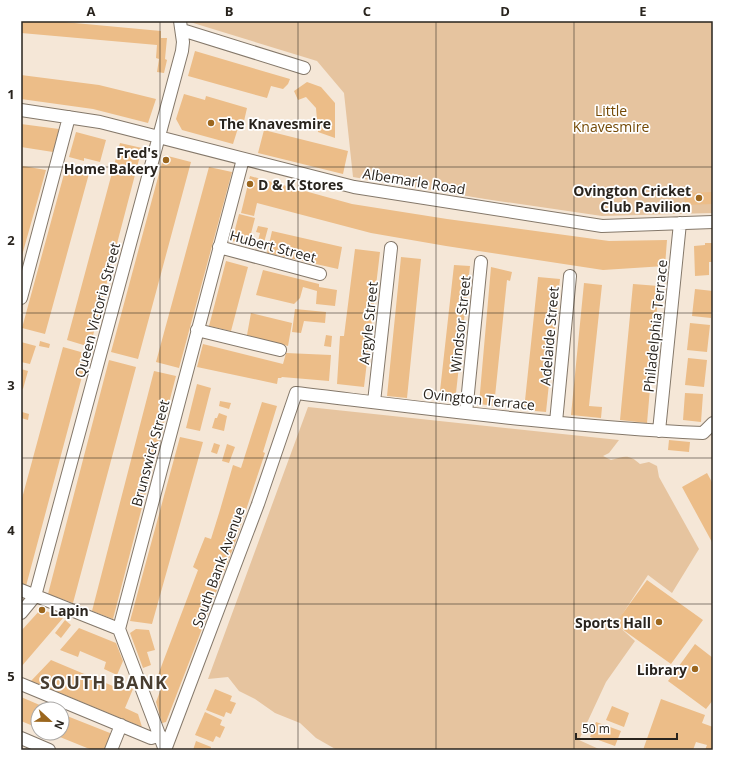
<svg xmlns="http://www.w3.org/2000/svg" width="734" height="771" font-family="'Open Sans',sans-serif">
<style>
.green{fill:#e6c49f}
.building{fill:#ecbd88}
.lines{fill:none;stroke-linecap:round;stroke-linejoin:round}
.street-casing{stroke:#84786a;stroke-width:14}
.street{stroke:#fff;stroke-width:12}
.grid{fill:none;stroke:#29241e;stroke-width:1;stroke-opacity:0.55}
.poi-dot{fill:#9b661e;stroke:#fff;stroke-width:1.5}
.labels{text-anchor:middle;dominant-baseline:central;stroke-width:3.5;stroke-linejoin:round;paint-order:stroke}
.park-label{font-size:14px;fill:#744905;stroke:#fff}
.poi-label{font-size:14px;font-weight:bold;fill:#29241e;stroke:#fff;text-anchor:end}
.street-label{font-size:14px;fill:#29241e;stroke:#fff}
.district-label{font-size:18px;font-weight:bold;letter-spacing:1px;fill:#483d30;stroke:#fff}
.neatline{fill:none;stroke:#29241e;stroke-width:1.5}
.grid-label{font-size:13px;text-anchor:middle;font-weight:bold;fill:#29241e}
</style>
<rect width="100%" height="100%" fill="#f5e7d7"/>
<!-- green -->
<path class="green" d="M 189,21 L 713,21 L 713,213 L 602,216 L 485,199 L 353,177 L 344,93 L 317,61 L 190,22 Z
M 308,407 L 619,440 L 609,453 L 603,456 L 611,460 C 625,456 629,454 640,464 L 649,462 L 657,466 L 659,477 L 699,549 L 672,593 L 648,575 L 616,624 L 635,641 L 606,682 L 579,740 L 601,750 L 337,750 L 316,738 L 300,723 L 275,713 L 255,699 L 239,691 L 228,677 L 208,679 Z"/>
<!-- building -->
<path class="building" d="M 21,21 L 53,21 L 161,31 L 161,38 L 167,38 L 165,59 L 167,60 L 164,73 L 157,72 L 159,59 L 156,58 L 157,45 L 21,33 Z
M 195,51 L 290,79 L 288,84 L 283,89 L 271,86 L 267,98 L 188,76 Z
M 21,75 L 99,85 L 156,99 L 148,123 L 93,109 L 21,99 Z
M 307,82 L 321,87 L 335,103 L 335,138 L 318,132 L 316,108 L 306,97 L 298,100 L 294,91 Z
M 184,94 L 205,100 L 206,96 L 247,108 L 242,130 L 238,128 L 233,144 L 182,130 L 176,119 Z
M 21,124 L 59,129 L 53,152 L 21,147 Z
M 264,130 L 348,151 L 343,174 L 258,153 Z
M 76,132 L 106,140 L 100,162 L 84,158 L 84,161 L 69,157 Z
M 120,143 L 142,148 L 90,347 L 67,340 Z
M 164,155 L 191,162 L 138,359 L 111,352 Z
M 67,163 L 90,170 L 45,334 L 22,328 Z
M 23,166 L 46,170 L 21,259 L 21,174 Z
M 209,167 L 232,172 L 179,368 L 156,362 Z
M 250,176 L 352,204 L 447,219 L 609,241 L 667,240 L 665,266 L 603,270 L 446,246 L 371,233 L 257,203 L 254,216 L 241,213 Z
M 713,192 L 713,204 L 685,205 L 684,193 Z
M 239,214 L 255,218 L 248,245 L 232,241 Z
M 258,226 L 268,228 L 262,250 L 256,249 L 260,233 L 256,232 Z
M 272,231 L 342,247 L 338,269 L 267,253 Z
M 705,243 L 713,243 L 713,262 L 709,262 L 709,275 L 695,276 L 694,246 L 705,245 Z
M 355,249 L 380,252 L 364,387 L 337,384 L 340,336 L 344,336 Z
M 401,257 L 421,259 L 407,398 L 387,396 Z
M 226,261 L 248,267 L 231,331 L 209,326 Z
M 454,265 L 470,266 L 455,402 L 439,400 Z
M 491,267 L 512,272 L 510,281 L 507,280 L 494,406 L 479,404 Z
M 263,270 L 319,284 L 319,287 L 337,290 L 335,306 L 316,304 L 317,291 L 303,287 L 300,298 L 294,304 L 256,295 Z
M 538,277 L 560,279 L 546,412 L 524,410 Z
M 584,283 L 602,285 L 589,406 L 602,407 L 601,418 L 571,415 Z
M 633,284 L 659,286 L 647,423 L 620,420 Z
M 695,289 L 713,291 L 711,318 L 692,316 Z
M 295,309 L 326,312 L 325,323 L 304,321 L 301,333 L 292,332 Z
M 251,313 L 292,323 L 288,346 L 247,335 Z
M 690,323 L 710,325 L 707,352 L 687,350 Z
M 326,335 L 332,336 L 331,347 L 324,346 Z
M 40,341 L 50,344 L 49,348 L 39,346 Z
M 21,342 L 36,346 L 30,364 L 21,362 Z
M 203,344 L 283,364 L 286,353 L 331,355 L 329,381 L 282,377 L 281,378 L 278,378 L 277,384 L 197,367 Z
M 63,347 L 88,354 L 26,586 L 21,584 L 21,502 Z
M 688,358 L 707,360 L 704,387 L 685,385 Z
M 109,360 L 136,367 L 73,603 L 48,594 Z
M 21,369 L 28,371 L 23,389 L 21,388 Z
M 154,371 L 176,376 L 113,619 L 92,611 Z
M 197,384 L 211,388 L 200,431 L 186,428 Z
M 685,393 L 703,394 L 701,422 L 683,420 Z
M 220,401 L 231,403 L 229,409 L 219,406 Z
M 262,402 L 277,406 L 263,452 L 265,453 L 234,546 L 166,722 L 162,723 L 156,702 L 162,686 L 155,683 L 198,570 L 193,567 L 205,537 L 211,539 L 220,510 L 233,465 L 241,468 Z
M 22,412 L 29,414 L 28,420 L 21,418 Z
M 219,413 L 227,416 L 224,431 L 212,428 L 215,418 L 217,418 Z
M 180,437 L 203,442 L 152,624 L 130,621 Z
M 669,440 L 690,442 L 689,452 L 668,450 Z
M 214,443 L 220,445 L 217,454 L 211,452 Z
M 227,444 L 235,447 L 229,463 L 222,461 Z
M 707,473 L 713,484 L 713,544 L 682,487 Z
M 647,580 L 703,620 L 671,664 L 615,624 Z
M 41,609 L 63,618 L 21,667 L 21,631 Z
M 65,620 L 71,625 L 61,638 L 55,633 Z
M 79,628 L 116,643 L 123,661 L 117,675 L 104,669 L 106,662 L 80,651 L 78,657 L 60,650 Z
M 136,629 L 149,630 L 155,650 L 147,652 L 151,665 L 143,668 L 130,633 Z
M 695,644 L 713,658 L 713,700 L 706,709 L 668,681 Z
M 51,660 L 120,689 L 122,685 L 133,689 L 125,708 L 138,714 L 142,727 L 31,681 Z
M 215,689 L 232,696 L 230,701 L 236,703 L 231,714 L 226,712 L 224,717 L 206,710 Z
M 21,697 L 49,709 L 38,709 L 38,728 L 21,721 Z
M 661,699 L 705,715 L 702,723 L 713,727 L 713,750 L 705,750 L 707,745 L 696,742 L 693,750 L 643,750 Z
M 612,706 L 629,713 L 624,727 L 606,720 Z
M 205,712 L 222,720 L 220,725 L 225,727 L 220,738 L 216,736 L 213,742 L 195,735 Z
M 62,714 L 115,735 L 109,750 L 92,750 L 50,733 L 62,733 Z
M 596,722 L 621,731 L 615,746 L 590,737 Z
M 196,741 L 211,747 L 210,750 L 193,750 Z"/>
<g class="lines">
<defs>
<path id="street" d="M 182,30 L 304,68
M 21,110 L 100,122 L 354,187 L 602,226 L 713,222
M 219,247 L 320,274
M 21,298 L 69,117
M 197,330 L 280,350
M 374,402 L 391,248
M 466,413 L 481,262
M 556,422 L 570,276
M 659,431 L 680,223
M 21,590 L 119,629
M 21,613 L 35,596 L 38,585 L 182,51 L 183,42 L 180,21
M 21,684 L 151,738 L 160,735
M 21,738 L 49,750
M 111,750 L 121,725
M 165,750 L 258,504 L 296,393 C 431,409 567,427 703,433 L 713,423
M 165,750 L 119,629 L 243,159"/>
</defs>
<!-- street casing -->
<use href="#street" class="street-casing"/>
<!-- street -->
<use href="#street" class="street"/>
</g>
<!-- grid -->
<path class="grid" d="M 160,21 L 160,750M 298,21 L 298,750M 436,21 L 436,750M 574,21 L 574,750M 21,167 L 713,167M 21,313 L 713,313M 21,458 L 713,458M 21,604 L 713,604"/>
<!-- markers -->
<g class="poi-dot">
<circle cx="211" cy="123" r="4"/>
<circle cx="166" cy="160" r="4"/>
<circle cx="250" cy="184" r="4"/>
<circle cx="699" cy="198" r="4"/>
<circle cx="42" cy="610" r="4"/>
<circle cx="659" cy="622" r="4"/>
<circle cx="695" cy="669" r="4"/>
</g>
<g class="labels">
<!-- park labels -->
<g class="park-label">
<text x="611" y="110">Little<tspan x="611" dy="16">Knavesmire</tspan></text>
</g>
<!-- poi labels -->
<g class="poi-label">
<text x="219" y="123" text-anchor="start">The Knavesmire</text>
<text x="158" y="152">Fred's<tspan x="158" dy="16">Home Bakery</tspan></text>
<text x="258" y="184" text-anchor="start">D &amp; K Stores</text>
<text x="691" y="190">Ovington Cricket<tspan x="691" dy="16">Club Pavilion</tspan></text>
<text x="50" y="610" text-anchor="start">Lapin</text>
<text x="651" y="622">Sports Hall</text>
<text x="687" y="669">Library</text>
</g>
<!-- street labels -->
<g class="street-label">
<text transform="translate(414 181) rotate(9)">Albemarle Road</text>
<text transform="translate(273 246) rotate(15)">Hubert Street</text>
<text transform="translate(97 310) rotate(-75)">Queen Victoria Street</text>
<text transform="translate(368 323) rotate(-84)">Argyle Street</text>
<text transform="translate(460 324) rotate(-84)">Windsor Street</text>
<text transform="translate(655 326) rotate(-84)">Philadelphia Terrace</text>
<text transform="translate(549 336) rotate(-85)">Adelaide Street</text>
<text transform="translate(479 399) rotate(6)">Ovington Terrace</text>
<text transform="translate(150 453) rotate(-75)">Brunswick Street</text>
<text transform="translate(218 567) rotate(-70)">South Bank Avenue</text>
</g>
<!-- district labels -->
<g class="district-label">
<text x="104" y="682">SOUTH BANK</text>
</g>
</g>
<!-- border -->
<rect width="734" height="771" fill="none" stroke="#ffffff" stroke-width="44"/>
<!-- north arrow -->
<g transform="translate(50 721) rotate(112)"><circle r="19" fill="#ffffff" stroke="#a9a7a5"/>
<path d="M0-3L7 15L0 10L-7 15Z" fill="#9b661e"/>
<text y="-6" font-size="11" font-weight="bold" text-anchor="middle" fill="#29241e">N</text>
</g>
<!-- scale -->
<path d="M576 733v6h101v-6" fill="none" stroke="#29241e" stroke-width="2"/>
<text x="582" y="733" font-size="12" fill="#29241e" stroke="#ffffff" stroke-width="3" paint-order="stroke">50 m</text>
<rect x="22" y="22" width="690" height="727" class="neatline"/>
<g class="grid-label">
<text x="91" y="16">A</text>
<text x="229" y="16">B</text>
<text x="367" y="16">C</text>
<text x="505" y="16">D</text>
<text x="643" y="16">E</text>
<text x="11" y="99">1</text>
<text x="11" y="245">2</text>
<text x="11" y="390">3</text>
<text x="11" y="535">4</text>
<text x="11" y="681">5</text>
</g>
</svg>
